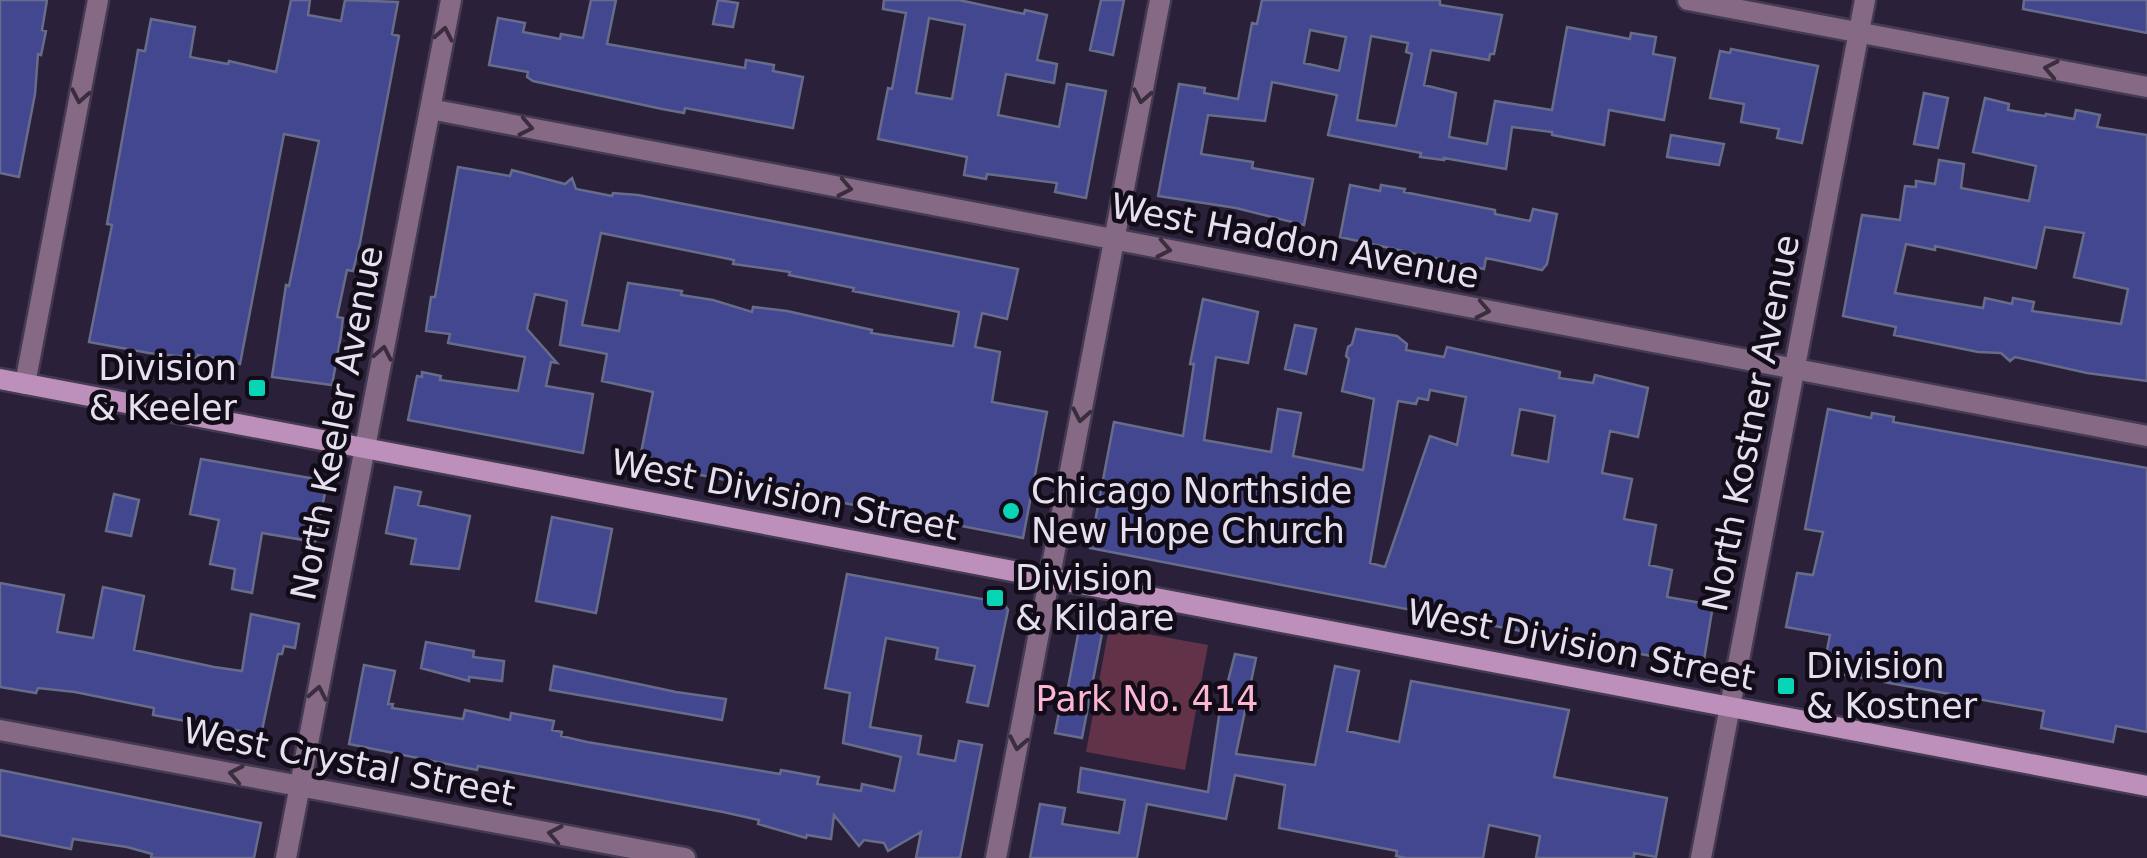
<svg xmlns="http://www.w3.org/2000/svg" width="2147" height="858" font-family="'DejaVu Sans',sans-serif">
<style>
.green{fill:#623248}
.building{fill:#424790;stroke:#676c8a;stroke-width:2.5;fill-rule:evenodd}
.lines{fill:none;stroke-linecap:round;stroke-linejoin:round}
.minor-casing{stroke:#443b53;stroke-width:25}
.tertiary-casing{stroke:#443b53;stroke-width:25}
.secondary-casing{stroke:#443b53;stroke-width:25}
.minor{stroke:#866984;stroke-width:20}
.tertiary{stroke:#866984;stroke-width:20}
.secondary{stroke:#bd8fbb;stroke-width:20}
.oneway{stroke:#3a2d3d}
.poi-dot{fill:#08d5b5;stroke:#110c17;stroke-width:4}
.labels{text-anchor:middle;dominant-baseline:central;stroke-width:9;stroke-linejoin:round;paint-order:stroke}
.street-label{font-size:35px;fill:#e5dff0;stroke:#110c17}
.poi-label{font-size:35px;fill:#e5dff0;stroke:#110c17;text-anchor:start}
.park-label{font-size:35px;fill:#fcb5d3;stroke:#110c17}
</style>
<rect width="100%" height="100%" fill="#2a2039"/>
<!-- green -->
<path class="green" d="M 1109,627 L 1208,645 L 1185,770 L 1086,752 Z"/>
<!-- building -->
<path class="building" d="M 0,0 L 47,0 L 42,30 L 46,31 L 41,55 L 38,54 L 35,94 L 19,177 L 0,173 Z
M 291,0 L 310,0 L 308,15 L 341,21 L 345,0 L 398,2 L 392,34 L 399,36 L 360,243 L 353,271 L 347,270 L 337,317 L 343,318 L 341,335 L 332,385 L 272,377 L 286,285 L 289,286 L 319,141 L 284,134 L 240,364 L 198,355 L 198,358 L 149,353 L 89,342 L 112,225 L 107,224 L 136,62 L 138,50 L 145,51 L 151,19 L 195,27 L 190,57 L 228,64 L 229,61 L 276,72 Z
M 591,0 L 616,0 L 607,44 L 745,68 L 746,60 L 774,65 L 773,71 L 803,77 L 793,128 L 685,108 L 684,113 L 662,109 L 533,81 L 527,77 L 528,72 L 489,65 L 498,18 L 525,23 L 523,32 L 560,39 L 561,34 L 583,38 Z
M 718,0 L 738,3 L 733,27 L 713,24 Z
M 884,0 L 959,0 L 1024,14 L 1025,10 L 1047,15 L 1037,60 L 1057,64 L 1054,83 L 1006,74 L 998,115 L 1059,127 L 1067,84 L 1106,91 L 1086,198 L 1055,192 L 1057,183 L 987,174 L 986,179 L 964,175 L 967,157 L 878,139 L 888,88 L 892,89 L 906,13 L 883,9 ZM 929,18 L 965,25 L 952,99 L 916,93 Z
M 1101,0 L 1124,0 L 1113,55 L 1090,50 Z
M 1262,0 L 1440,0 L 1440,5 L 1502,15 L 1494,54 L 1490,54 L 1489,60 L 1431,50 L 1424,85 L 1456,93 L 1449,137 L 1487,144 L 1495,101 L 1552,110 L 1567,27 L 1630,39 L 1631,33 L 1656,37 L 1653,54 L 1675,58 L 1664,120 L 1609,110 L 1604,145 L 1552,135 L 1552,132 L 1512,127 L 1506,169 L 1444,158 L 1444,160 L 1420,157 L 1421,153 L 1328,135 L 1337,95 L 1272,82 L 1265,121 L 1208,115 L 1201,154 L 1253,162 L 1252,168 L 1313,179 L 1304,225 L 1236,208 L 1158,196 L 1179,84 L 1205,88 L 1204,93 L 1238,99 L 1252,23 L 1257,24 ZM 1310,30 L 1346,37 L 1339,71 L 1304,63 ZM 1371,36 L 1408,43 L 1406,52 L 1412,54 L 1396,126 L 1357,120 Z
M 2024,0 L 2147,0 L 2147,33 L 2023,9 Z
M 1731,49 L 1818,66 L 1802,143 L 1777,138 L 1779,129 L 1741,122 L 1744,104 L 1710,98 L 1720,51 L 1730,53 Z
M 1924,93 L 1948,98 L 1938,148 L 1914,144 Z
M 1985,98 L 2009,104 L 2008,110 L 2045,116 L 2046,114 L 2074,119 L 2076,110 L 2100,115 L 2097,127 L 2147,135 L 2147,381 L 2087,373 L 2015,357 L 2010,361 L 2001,353 L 1978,352 L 1894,335 L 1896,327 L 1843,316 L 1862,215 L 1900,220 L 1905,186 L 1916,187 L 1916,181 L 1935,184 L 1939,160 L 1964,164 L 1961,188 L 2029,201 L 2036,166 L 1973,152 ZM 2045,227 L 2084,233 L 2074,277 L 2128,289 L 2121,324 L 2032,311 L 2034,302 L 2013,298 L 2012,304 L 1985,298 L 1983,308 L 1895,293 L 1906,244 L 1935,250 L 1935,246 L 2036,268 Z
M 1671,135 L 1724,144 L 1719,165 L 1667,157 Z
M 458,167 L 510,176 L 512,170 L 565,184 L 572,178 L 576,189 L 612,196 L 613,193 L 638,195 L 1018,269 L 1007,319 L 982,313 L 975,347 L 1000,352 L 992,402 L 1047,412 L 1023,538 L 639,463 L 653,392 L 602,381 L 607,354 L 560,345 L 567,301 L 535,294 L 527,329 L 557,363 L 551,362 L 546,386 L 593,394 L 583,453 L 408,420 L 417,376 L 422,377 L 422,372 L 441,376 L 440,380 L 518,391 L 525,357 L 448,343 L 450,334 L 426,331 L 431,297 L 435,297 ZM 601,233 L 734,260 L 733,264 L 790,272 L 789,275 L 854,288 L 853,291 L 959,312 L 953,346 L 871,333 L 872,330 L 787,311 L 753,307 L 752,312 L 713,300 L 681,295 L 682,291 L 628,283 L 619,331 L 582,325 Z
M 1350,185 L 1380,191 L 1381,185 L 1405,189 L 1404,192 L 1495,210 L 1495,214 L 1530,221 L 1533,209 L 1557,214 L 1547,264 L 1542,270 L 1486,258 L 1484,269 L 1340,237 Z
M 1203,299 L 1258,312 L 1248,363 L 1216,357 L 1204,440 L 1271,452 L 1278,409 L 1301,413 L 1293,456 L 1363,470 L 1374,399 L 1342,391 L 1349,359 L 1346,356 L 1348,347 L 1352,344 L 1356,329 L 1397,336 L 1407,344 L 1406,350 L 1444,357 L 1447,347 L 1560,372 L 1559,378 L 1593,383 L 1595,375 L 1648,388 L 1638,437 L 1610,431 L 1602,473 L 1632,479 L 1624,519 L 1656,525 L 1649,565 L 1672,570 L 1667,597 L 1713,605 L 1703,666 L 1090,548 L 1114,422 L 1183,436 L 1194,364 L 1190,364 ZM 1430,390 L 1466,397 L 1457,445 L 1430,436 L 1385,567 L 1370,563 L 1398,401 L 1416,404 L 1418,398 L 1428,400 ZM 1520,409 L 1555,416 L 1548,462 L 1512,455 Z
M 1295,325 L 1316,329 L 1306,374 L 1285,369 Z
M 1828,409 L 1871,418 L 1872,413 L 1894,417 L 1893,422 L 2147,468 L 2147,732 L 2116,726 L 2113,742 L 2041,728 L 2044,711 L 1823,671 L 1830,635 L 1786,627 L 1797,573 L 1813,575 L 1823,532 L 1805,529 Z
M 201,459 L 321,480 L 326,488 L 315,542 L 262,533 L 252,593 L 232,589 L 235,569 L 210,564 L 219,520 L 190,514 Z
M 395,487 L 421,492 L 418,505 L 470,516 L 459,569 L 411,564 L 416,539 L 386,533 Z
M 114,494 L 139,500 L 131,536 L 106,531 Z
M 552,517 L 612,529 L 596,613 L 536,601 Z
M 847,574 L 1004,603 L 1008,610 L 988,706 L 967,702 L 975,666 L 936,659 L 938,648 L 886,638 L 870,727 L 921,736 L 918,754 L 955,761 L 959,741 L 982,745 L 960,858 L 916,858 L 921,832 L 888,851 L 884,843 L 864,840 L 859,846 L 834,815 L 831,839 L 807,835 L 806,838 L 758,824 L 759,820 L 723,812 L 478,766 L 477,770 L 349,744 L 364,665 L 395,671 L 388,704 L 393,704 L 392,708 L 463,719 L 465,710 L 510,720 L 511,713 L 554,721 L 552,730 L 562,732 L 561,736 L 587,742 L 780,774 L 781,770 L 819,777 L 817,784 L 861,791 L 862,784 L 894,791 L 901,757 L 843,743 L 850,693 L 825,688 Z
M 0,583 L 64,595 L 57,632 L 93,638 L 103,587 L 144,596 L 134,650 L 214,667 L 242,671 L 251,614 L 299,624 L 295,648 L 284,646 L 282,654 L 278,654 L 261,735 L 153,715 L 154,708 L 75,692 L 38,688 L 36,693 L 0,687 Z
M 1081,619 L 1104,623 L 1082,738 L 1055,733 L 1062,697 L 1066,698 Z
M 426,642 L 474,651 L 473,657 L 504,661 L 502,681 L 469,677 L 469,681 L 421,668 Z
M 1235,654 L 1256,658 L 1236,754 L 1315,765 L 1335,666 L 1359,671 L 1347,731 L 1399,742 L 1411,681 L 1569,710 L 1554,777 L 1667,798 L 1656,857 L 1634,853 L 1634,858 L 1536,858 L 1540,836 L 1489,825 L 1483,858 L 1406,858 L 1396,856 L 1397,851 L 1279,828 L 1285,785 L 1235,775 L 1226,819 L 1147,804 L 1137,858 L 1030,858 L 1040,804 L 1065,808 L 1062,824 L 1119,833 L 1125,800 L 1078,792 L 1081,768 L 1208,792 L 1219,716 Z
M 554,666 L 676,692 L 726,699 L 722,720 L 550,690 Z
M 0,770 L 261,823 L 254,858 L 151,858 L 152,854 L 127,847 L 73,839 L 71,849 L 0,835 Z"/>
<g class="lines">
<defs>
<path id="minor" d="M 1688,0 L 2147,87
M 430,109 L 2147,436
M 25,384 L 98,0
M 0,730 L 685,858
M 286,858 L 451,0
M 996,858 L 1160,0"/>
<path id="tertiary" d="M 1701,858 L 1865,0"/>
<path id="secondary" d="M 0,379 L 2147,786"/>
</defs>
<!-- minor casing -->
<use href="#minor" class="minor-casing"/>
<!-- tertiary casing -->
<use href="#tertiary" class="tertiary-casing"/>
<!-- secondary casing -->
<use href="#secondary" class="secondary-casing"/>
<!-- minor -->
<use href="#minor" class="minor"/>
<!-- tertiary -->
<use href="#tertiary" class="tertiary"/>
<!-- secondary -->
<use href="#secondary" class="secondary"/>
</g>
<!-- one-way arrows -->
<defs><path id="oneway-chevron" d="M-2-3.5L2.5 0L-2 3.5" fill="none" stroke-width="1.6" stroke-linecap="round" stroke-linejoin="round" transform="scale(2.5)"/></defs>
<g class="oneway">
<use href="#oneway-chevron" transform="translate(444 34) rotate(-79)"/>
<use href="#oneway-chevron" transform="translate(2051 69) rotate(-169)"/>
<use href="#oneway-chevron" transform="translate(80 96) rotate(101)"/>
<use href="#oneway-chevron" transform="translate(1142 96) rotate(101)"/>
<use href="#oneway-chevron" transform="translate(526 127) rotate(11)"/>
<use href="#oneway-chevron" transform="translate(845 188) rotate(11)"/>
<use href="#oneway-chevron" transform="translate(1164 249) rotate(11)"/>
<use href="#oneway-chevron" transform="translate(1483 310) rotate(11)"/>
<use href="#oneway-chevron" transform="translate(383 353) rotate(-79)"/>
<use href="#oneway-chevron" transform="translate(1081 415) rotate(101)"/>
<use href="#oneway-chevron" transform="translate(318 693) rotate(-79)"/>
<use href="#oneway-chevron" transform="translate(1018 743) rotate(101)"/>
<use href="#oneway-chevron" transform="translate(236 774) rotate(-169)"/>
<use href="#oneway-chevron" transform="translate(555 834) rotate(-169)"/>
</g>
<!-- markers -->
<g class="poi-dot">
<rect x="247" y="378" width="20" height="20" rx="5"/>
<circle cx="1011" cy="511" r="10"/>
<rect x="985" y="588" width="20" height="20" rx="5"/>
<rect x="1776" y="676" width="20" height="20" rx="5"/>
</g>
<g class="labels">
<!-- street labels -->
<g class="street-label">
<text transform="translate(1295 241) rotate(11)">West Haddon Avenue</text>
<text transform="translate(337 423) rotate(-79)">North Keeler Avenue</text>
<text transform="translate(1751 423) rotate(-79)">North Kostner Avenue</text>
<text transform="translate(785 495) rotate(11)">West Division Street</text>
<text transform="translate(1581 645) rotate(11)">West Division Street</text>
<text transform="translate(349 762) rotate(11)">West Crystal Street</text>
</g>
<!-- poi labels -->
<g class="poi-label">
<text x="237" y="368" text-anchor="end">Division<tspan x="237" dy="40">&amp; Keeler</tspan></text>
<text x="1031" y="491">Chicago Northside<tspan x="1031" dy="40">New Hope Church</tspan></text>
<text x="1015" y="578">Division<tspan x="1015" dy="40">&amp; Kildare</tspan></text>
<text x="1806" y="666">Division<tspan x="1806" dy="40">&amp; Kostner</tspan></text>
</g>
<!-- park labels -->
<g class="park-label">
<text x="1147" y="699">Park No. 414</text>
</g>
</g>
</svg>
